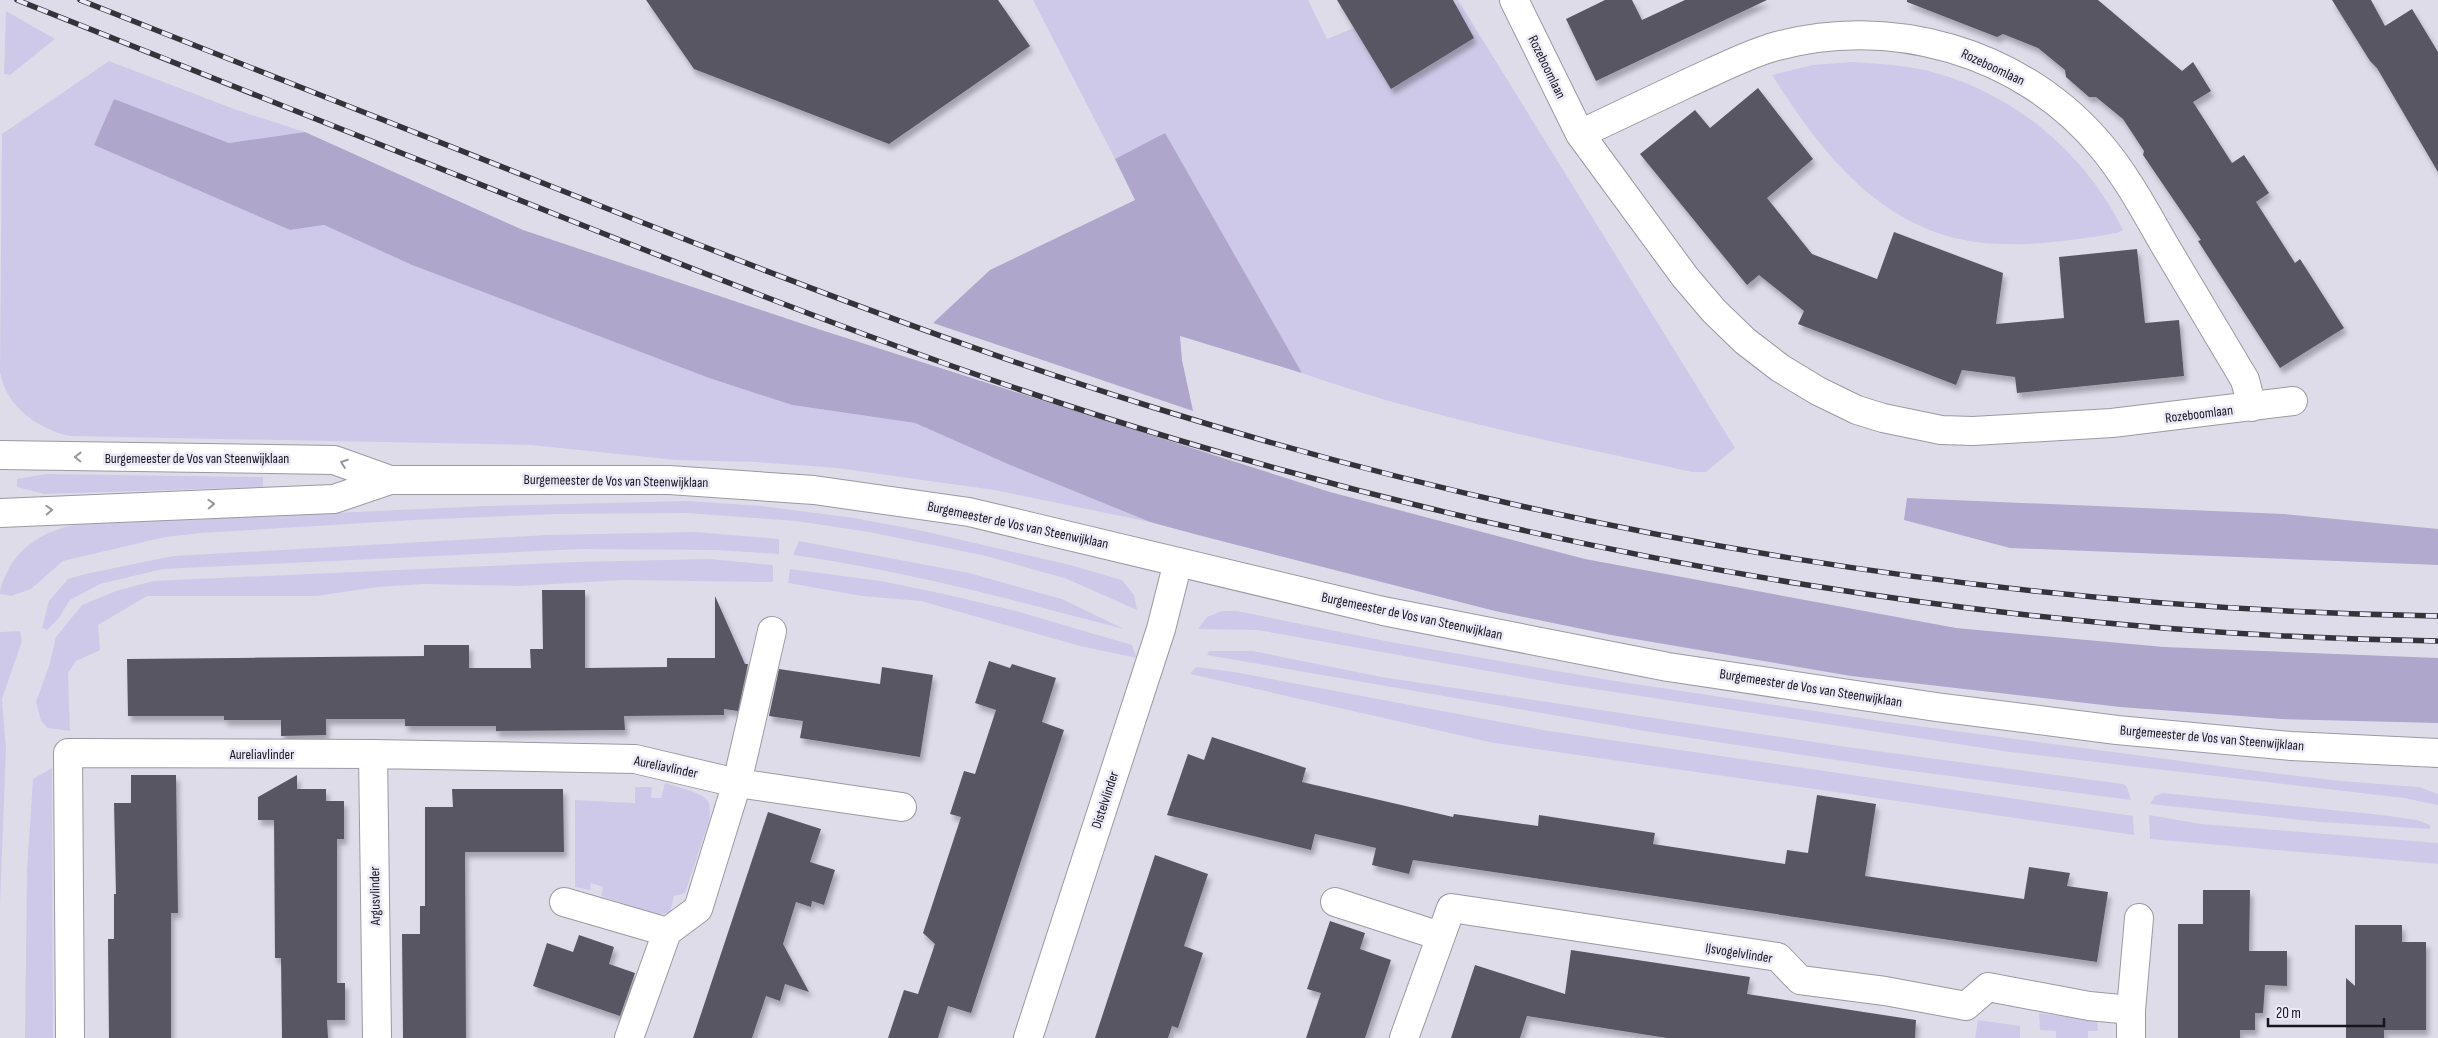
<svg xmlns="http://www.w3.org/2000/svg" width="2438" height="1038" font-family="'Sofia Sans Condensed',sans-serif">
<style>
.green{fill:#cfc9e9}
.forest{fill:#afa7cb}
.water{fill:#b2aacf}
.building{fill:#595763;filter:url(#shadow)}
.lines{fill:none;stroke-linecap:round;stroke-linejoin:round}
.street-casing{stroke:#9b98a5;stroke-width:30}
.secondary-casing{stroke:#9b98a5;stroke-width:30}
.street{stroke:#fff;stroke-width:28}
.secondary{stroke:#fff;stroke-width:28}
.rail-casing{stroke:#343339;stroke-width:5.5}
.rail{stroke:#ece9f8;stroke-width:4;stroke-dasharray:11;stroke-linecap:butt}
.oneway{stroke:#979698}
.labels{text-anchor:middle;dominant-baseline:central;stroke-width:5;stroke-linejoin:round;paint-order:stroke}
.street-label{font-size:14px;fill:#17161b;stroke:#ece9f8}
</style>
<defs>
<filter id="shadow"><feDropShadow dx="3" dy="5.5" stdDeviation="2.5" flood-color="#0004"/></filter>
</defs>
<rect width="100%" height="100%" fill="#dfdcea"/>
<!-- green -->
<path class="green" d="M 1033,0 L 1308,0 L 1327,39 L 1423,0 L 1458,0 L 1735,448 L 1706,472 L 1692,472 C 1561,443 1428,418 1302,373 L 1165,134 L 1115,159 Z
M 6,11 L 55,39 L 10,75 L 4,74 Z
M 109,61 L 234,109 L 305,132 L 229,143 L 114,99 L 94,145 L 290,230 L 324,225 L 412,265 L 709,378 L 792,405 L 915,423 L 1010,465 L 1150,522 L 994,490 L 837,468 L 755,462 L 676,460 L 531,445 L 70,436 C 38,429 6,407 0,372 L 2,134 Z
M 1853,62 C 1881,64 1909,65 1936,73 C 2018,96 2086,155 2123,230 L 2117,233 C 2069,241 2017,249 1969,241 C 1876,225 1819,149 1772,75 L 1812,65 Z
M 46,474 L 263,477 L 263,487 L 44,494 L 17,487 L 17,479 Z
M 687,501 L 762,506 L 854,518 L 923,531 L 1070,565 L 1122,580 L 1134,595 L 1137,610 L 1067,579 L 986,556 L 869,532 L 796,521 L 687,513 L 558,514 L 414,520 L 201,533 L 165,537 L 63,561 L 31,589 L 11,596 L 0,594 C 0,585 5,577 9,568 C 24,543 45,532 73,525 L 485,506 Z
M 695,532 L 779,539 L 779,554 L 715,550 L 581,549 L 163,569 L 100,584 L 70,600 L 58,619 L 47,630 L 42,628 L 49,601 L 68,579 L 85,574 L 173,556 L 547,535 Z
M 799,541 L 969,573 L 1062,599 L 1124,629 C 1014,600 906,571 793,555 Z
M 710,559 L 773,565 L 773,582 L 623,580 L 520,586 L 423,584 L 378,587 L 316,596 L 147,596 L 98,625 L 100,650 L 76,661 L 68,673 L 70,731 L 48,728 L 41,721 L 36,702 L 49,666 L 56,637 L 82,605 L 116,591 L 153,581 L 576,562 Z
M 790,569 L 881,581 L 944,594 L 1016,611 L 1132,645 L 1137,658 L 1080,646 L 921,601 L 862,596 L 788,583 Z
M 1222,611 L 1237,611 L 1396,643 L 1615,681 L 1888,722 L 2241,769 L 2341,781 L 2419,787 L 2438,794 L 2438,805 L 2404,798 L 2010,752 L 1561,684 L 1258,630 L 1198,629 L 1207,617 Z
M 20,631 L 22,641 L 2,699 L 6,749 L 0,905 L 0,632 Z
M 1209,651 L 1253,651 L 1382,677 L 1847,747 L 2123,784 L 2127,787 L 2131,800 L 1889,768 L 1651,732 L 1207,655 Z
M 1196,667 L 1234,672 L 1549,731 L 2133,816 L 2134,835 L 1494,743 L 1190,674 Z
M 52,768 L 53,1038 L 25,1038 L 27,870 L 33,779 Z
M 665,783 C 675,786 704,793 708,801 C 711,807 710,815 709,821 L 685,893 L 674,896 L 670,912 L 659,915 L 601,896 L 603,887 L 591,883 L 590,890 L 575,887 L 575,800 L 635,803 L 635,787 L 652,787 L 651,798 L 661,798 Z
M 2163,793 L 2382,815 L 2417,820 L 2430,825 L 2430,829 L 2320,822 L 2150,804 L 2155,796 Z
M 2149,815 L 2201,824 L 2438,843 L 2438,864 L 2150,839 Z
M 2039,1013 L 2097,1021 L 2098,1031 L 2088,1031 L 2088,1038 L 2056,1038 L 2056,1031 L 2040,1030 Z
M 1978,1020 L 2020,1026 L 2020,1038 L 1975,1038 Z"/>
<!-- forest -->
<path class="forest" d="M 114,99 L 229,143 L 305,132 L 523,230 L 815,328 L 1330,492 L 1585,559 L 1956,628 L 2164,647 L 2438,658 L 2438,723 L 2281,719 L 2120,707 L 1851,676 L 1611,635 L 1495,611 L 1198,535 L 1150,522 L 1010,465 L 915,423 L 792,405 L 709,378 L 412,265 L 324,225 L 290,230 L 94,145 Z
M 1165,133 L 1302,373 L 1180,336 L 1182,360 L 1193,411 L 933,323 L 990,270 L 1135,200 L 1115,159 Z"/>
<!-- water -->
<path class="water" d="M 1907,498 L 2284,514 L 2438,529 L 2438,565 L 2010,548 L 1904,520 Z"/>
<!-- building -->
<path class="building" d="M 646,0 L 998,0 L 1030,46 L 889,144 L 694,69 Z
M 1337,0 L 1453,0 L 1474,38 L 1391,89 Z
M 1605,0 L 1632,0 L 1642,20 L 1685,0 L 1767,0 L 1596,81 L 1566,19 Z
M 1907,0 L 2098,0 L 2182,71 L 2193,62 L 2211,91 L 2193,102 L 2232,163 L 2244,155 L 2269,193 L 2256,202 L 2295,263 L 2300,259 L 2344,328 L 2280,368 L 2198,241 L 2201,240 L 2143,155 L 2144,151 L 2123,119 L 2096,97 L 2089,97 L 2066,77 L 2065,70 L 2038,48 L 2003,34 L 1997,37 L 1907,2 Z
M 2332,0 L 2371,0 L 2385,26 L 2412,9 L 2438,52 L 2438,172 L 2377,68 L 2370,61 Z
M 1758,88 L 1813,159 L 1767,198 L 1812,254 L 1877,279 L 1894,232 L 2003,273 L 1996,324 L 2064,318 L 2059,257 L 2137,249 L 2145,323 L 2179,320 L 2184,376 L 2017,393 L 2015,377 L 1962,370 L 1956,385 L 1798,324 L 1804,311 L 1759,275 L 1747,285 L 1640,154 L 1695,110 L 1710,128 Z
M 542,590 L 585,590 L 585,668 L 667,667 L 667,658 L 715,658 L 715,596 L 745,664 L 748,664 L 738,711 L 724,709 L 724,715 L 624,716 L 625,730 L 496,731 L 496,726 L 405,726 L 405,719 L 326,719 L 326,735 L 281,736 L 281,720 L 224,720 L 224,716 L 128,716 L 127,659 L 424,656 L 424,645 L 469,645 L 469,668 L 531,668 L 530,649 L 543,649 Z
M 989,661 L 1010,668 L 1012,664 L 1056,678 L 1042,722 L 1064,730 L 971,1013 L 948,1006 L 938,1038 L 888,1038 L 904,990 L 918,994 L 935,944 L 923,933 L 961,817 L 950,814 L 964,771 L 975,774 L 996,710 L 975,703 Z
M 882,667 L 933,675 L 920,757 L 800,738 L 803,721 L 769,716 L 779,669 L 880,684 Z
M 1212,737 L 1306,768 L 1302,782 L 1453,817 L 1454,814 L 1538,826 L 1539,815 L 1655,833 L 1653,844 L 1785,864 L 1787,850 L 1808,853 L 1817,795 L 1876,804 L 1865,876 L 2024,899 L 2029,867 L 2070,873 L 2067,886 L 2108,892 L 2097,962 L 1413,860 L 1409,874 L 1372,865 L 1376,848 L 1346,841 L 1315,834 L 1311,850 L 1167,815 L 1188,754 L 1204,760 Z
M 131,775 L 176,775 L 178,913 L 171,913 L 171,1038 L 109,1038 L 108,939 L 114,939 L 114,894 L 116,894 L 114,803 L 131,803 Z
M 297,775 L 297,789 L 326,789 L 326,801 L 344,801 L 344,839 L 337,839 L 337,983 L 345,983 L 345,1020 L 327,1020 L 328,1038 L 282,1038 L 281,958 L 275,958 L 274,820 L 258,820 L 258,797 Z
M 452,789 L 563,789 L 564,852 L 465,852 L 466,1038 L 403,1038 L 402,934 L 420,934 L 420,906 L 425,906 L 425,807 L 453,807 Z
M 768,812 L 821,829 L 810,862 L 835,870 L 824,905 L 812,901 L 811,907 L 796,902 L 783,944 L 809,992 L 785,984 L 780,1001 L 766,996 L 752,1038 L 693,1038 Z
M 1155,855 L 1208,874 L 1184,946 L 1203,953 L 1178,1028 L 1172,1026 L 1168,1038 L 1095,1038 Z
M 2203,890 L 2250,890 L 2249,951 L 2287,951 L 2287,986 L 2265,985 L 2263,1013 L 2255,1013 L 2255,1030 L 2240,1030 L 2240,1038 L 2178,1038 L 2178,924 L 2203,924 Z
M 1330,921 L 1365,933 L 1360,949 L 1391,960 L 1365,1038 L 1306,1038 L 1321,993 L 1307,989 Z
M 2355,925 L 2402,925 L 2402,942 L 2426,942 L 2426,1030 L 2384,1030 L 2384,1038 L 2346,1038 L 2346,978 L 2355,986 Z
M 579,935 L 614,947 L 609,964 L 635,973 L 620,1016 L 533,986 L 547,943 L 573,952 Z
M 1571,950 L 1750,977 L 1747,994 L 1916,1020 L 1915,1038 L 1667,1038 L 1527,1016 L 1520,1038 L 1451,1038 L 1475,965 L 1565,994 Z"/>
<g class="lines">
<defs>
<path id="street" d="M 1514,0 L 1580,134 L 1685,277 L 1714,311 L 1745,341 L 1780,368 L 1818,391 L 1857,410 L 1883,418 L 1941,430 L 1973,431 L 2112,423 L 2293,401
M 1580,134 C 1616,117 1652,100 1688,83 C 1715,71 1742,57 1770,48 C 1888,13 2023,51 2102,147 C 2127,177 2145,211 2164,244 C 2191,289 2218,334 2245,380 L 2252,407
M 373,754 L 377,1038
M 564,902 L 667,932
M 1335,902 L 1440,936
M 2131,1010 L 2139,918
M 70,1038 L 68,753 L 373,754 L 635,759 L 737,783 L 902,807
M 629,1038 L 667,932 L 698,909 L 737,783 L 772,631
M 1028,1038 L 1161,629 L 1178,562
M 1404,1038 L 1451,908 L 1778,957 L 1800,980 L 1885,991 L 1966,1006 L 1988,987 L 2089,1006 L 2131,1010 L 2131,1038"/>
<path id="secondary" d="M 0,455 L 334,460 L 390,480
M 0,513 L 334,499 L 390,480 L 669,480 L 814,490 L 969,512 L 1383,611 L 1668,667 L 1936,707 L 2117,730 L 2291,746 L 2438,753"/>
</defs>
<!-- street casing -->
<use href="#street" class="street-casing"/>
<!-- secondary casing -->
<use href="#secondary" class="secondary-casing"/>
<!-- street -->
<use href="#street" class="street"/>
<!-- secondary -->
<use href="#secondary" class="secondary"/>
<defs>
<path id="rail" d="M 17,0 C 206,75 394,150 582,225 C 778,303 976,380 1178,440 C 1586,562 2012,635 2438,641
M 80,0 C 244,65 409,130 573,195 C 764,271 956,346 1152,407 C 1567,537 2004,609 2438,616"/>
</defs>
<!-- rail casing -->
<use href="#rail" class="rail-casing"/>
<!-- rail -->
<use href="#rail" class="rail"/>
</g>
<!-- one-way arrows -->
<defs><path id="oneway-chevron" d="M-2-3.5L2.5 0L-2 3.5" fill="none" stroke-width="1.6" stroke-linecap="round" stroke-linejoin="round" transform="scale(1.25)"/></defs>
<g class="oneway">
<use href="#oneway-chevron" transform="translate(78 457) rotate(-179)"/>
<use href="#oneway-chevron" transform="translate(344 463) rotate(-160)"/>
<use href="#oneway-chevron" transform="translate(211 504) rotate(-2)"/>
<use href="#oneway-chevron" transform="translate(49 510) rotate(-3)"/>
</g>
<g class="labels">
<!-- street labels -->
<g class="street-label">
<text transform="translate(1547 67) rotate(64)">Rozeboomlaan</text>
<text transform="translate(1993 67) rotate(25)">Rozeboomlaan</text>
<text transform="translate(2199 414) rotate(-7)">Rozeboomlaan</text>
<text x="197" y="458">Burgemeester de Vos van Steenwijklaan</text>
<text transform="translate(616 481) rotate(1)">Burgemeester de Vos van Steenwijklaan</text>
<text transform="translate(1018 525) rotate(12)">Burgemeester de Vos van Steenwijklaan</text>
<text transform="translate(1412 616) rotate(12)">Burgemeester de Vos van Steenwijklaan</text>
<text transform="translate(1811 688) rotate(9)">Burgemeester de Vos van Steenwijklaan</text>
<text transform="translate(2212 738) rotate(5)">Burgemeester de Vos van Steenwijklaan</text>
<text x="262" y="754">Aureliavlinder</text>
<text transform="translate(666 767) rotate(12)">Aureliavlinder</text>
<text transform="translate(1105 800) rotate(-72)">Distelvlinder</text>
<text transform="translate(375 896) rotate(-91)">Argusvlinder</text>
<text transform="translate(1739 953) rotate(9)">IJsvogelvlinder</text>
</g>
</g>
<!-- scale -->
<path d="M2268 1018v8h116v-8" fill="none" stroke="#17161b" stroke-width="2.5"/>
<text x="2276" y="1018" font-size="15" fill="#17161b" stroke="#ece9f8" stroke-width="4" paint-order="stroke">20 m</text>
</svg>
